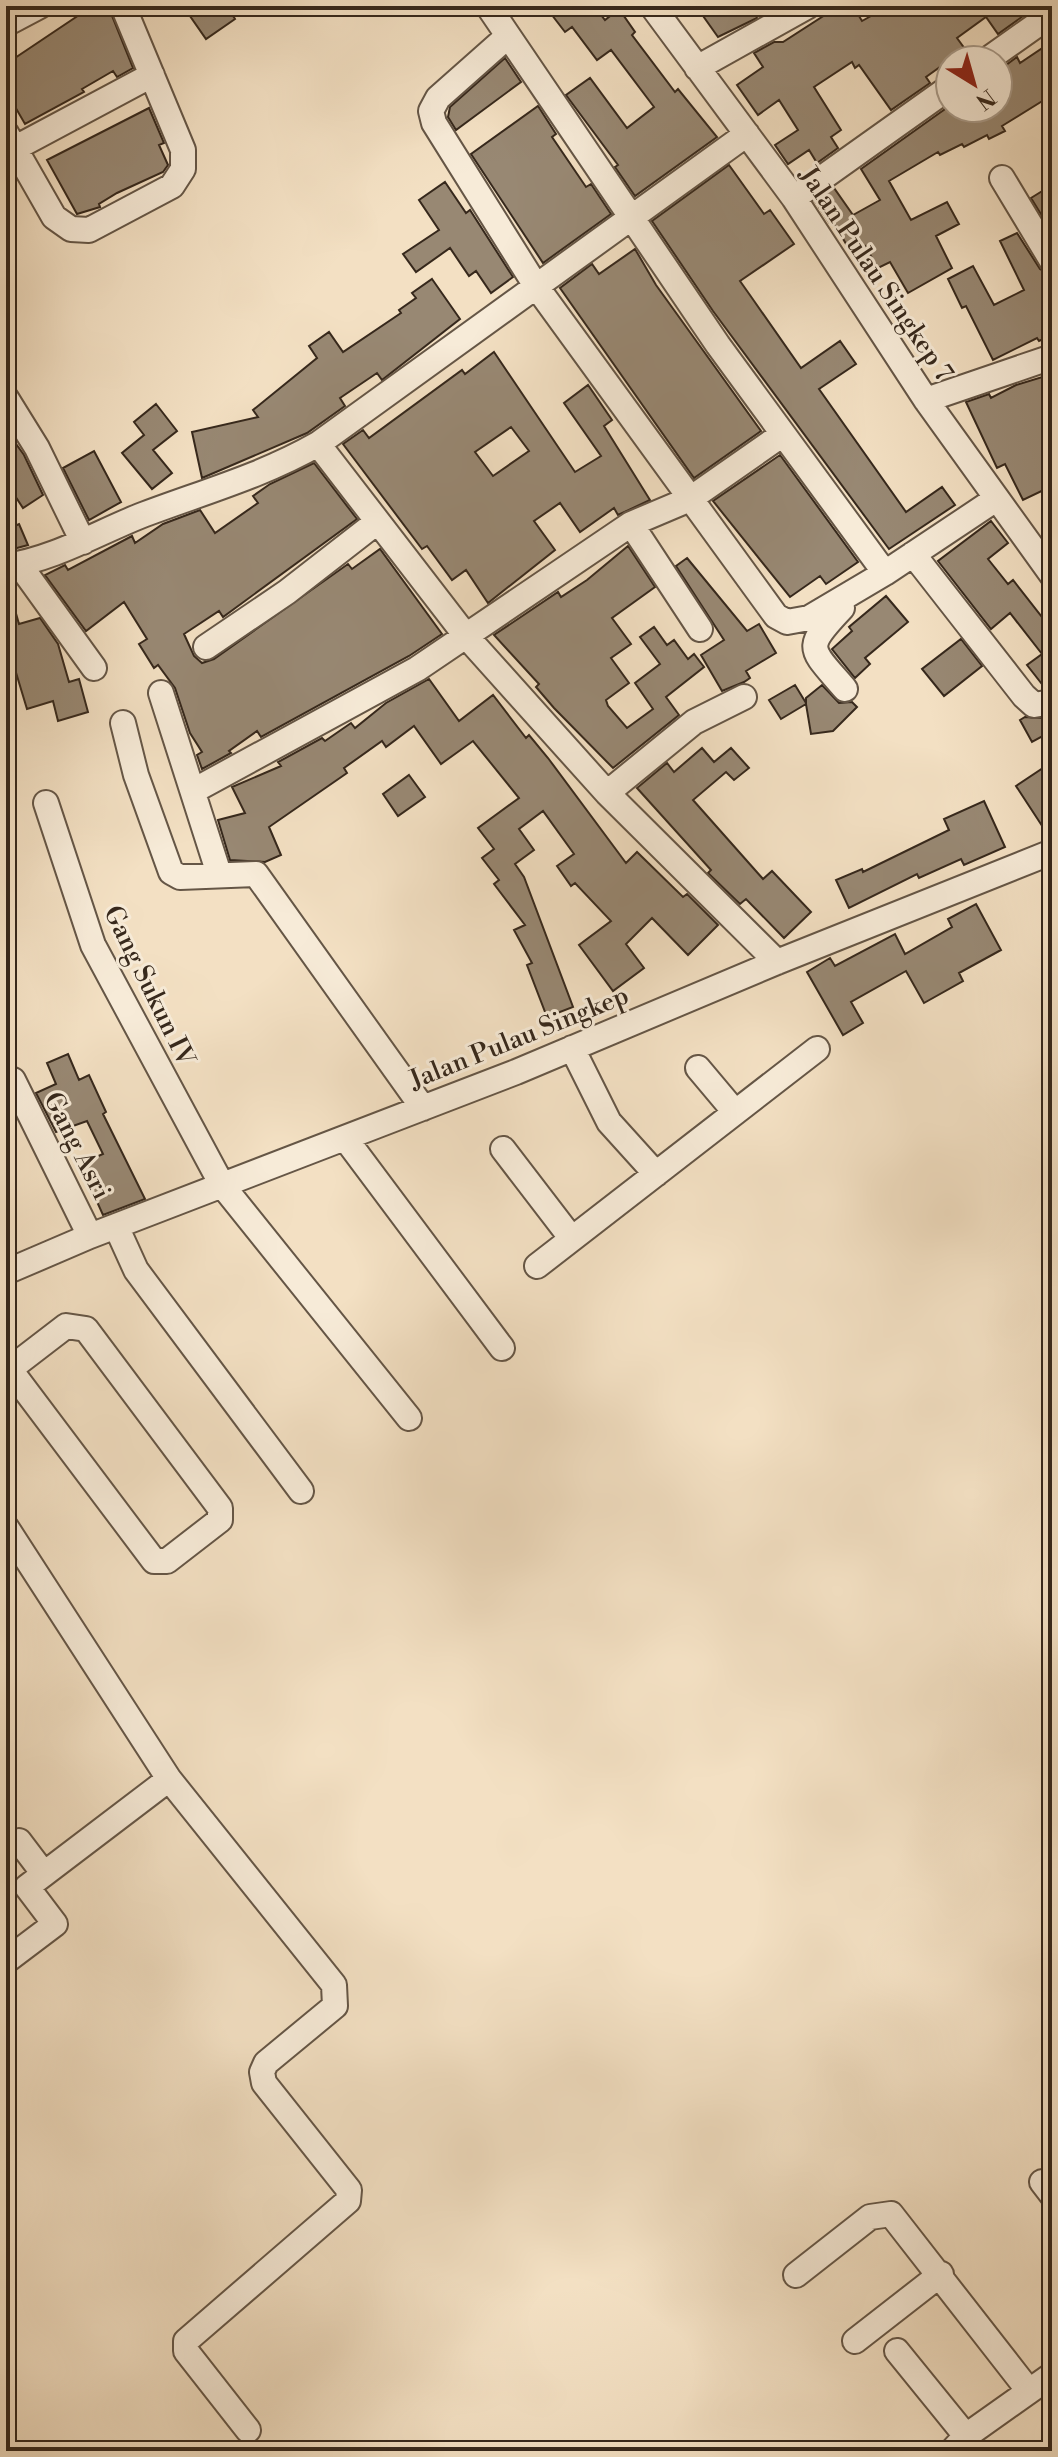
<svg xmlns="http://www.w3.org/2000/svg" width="1058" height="2457" font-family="'Libre Bodoni',serif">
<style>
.building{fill:#988873;stroke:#36281c;stroke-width:2;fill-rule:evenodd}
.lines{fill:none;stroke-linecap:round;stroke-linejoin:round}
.minor-casing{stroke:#655646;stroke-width:28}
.minor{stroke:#f7ebd8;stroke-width:24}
.labels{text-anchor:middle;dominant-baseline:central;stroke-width:6;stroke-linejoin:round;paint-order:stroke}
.street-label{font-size:26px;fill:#36281c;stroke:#f7ebd8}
</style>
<rect width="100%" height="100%" fill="#f3e0c3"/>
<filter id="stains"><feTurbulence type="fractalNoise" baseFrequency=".0025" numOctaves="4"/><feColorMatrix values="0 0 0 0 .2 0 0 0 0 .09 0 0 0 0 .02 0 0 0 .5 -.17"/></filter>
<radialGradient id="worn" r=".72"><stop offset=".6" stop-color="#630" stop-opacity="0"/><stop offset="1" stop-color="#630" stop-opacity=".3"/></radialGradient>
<!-- building -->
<path class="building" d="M 77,6 L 108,6 L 133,68 L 117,77 L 113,71 L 82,89 L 84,92 L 25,124 L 6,91 L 6,64 L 82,13 Z
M 183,6 L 227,6 L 235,19 L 206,39 Z
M 545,6 L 594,6 L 605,20 L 619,9 L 635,32 L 632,35 L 675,92 L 678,89 L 717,137 L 635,196 L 615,167 L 618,165 L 566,95 L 590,78 L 627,128 L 654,107 L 611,50 L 597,60 L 572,27 L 565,32 Z
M 696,6 L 749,6 L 757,18 L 718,37 Z
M 839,6 L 853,6 L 862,21 L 889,6 L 1021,6 L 1026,14 L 998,34 L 986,17 L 957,38 L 965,49 L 926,77 L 930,83 L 891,110 L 859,65 L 855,68 L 852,62 L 814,87 L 841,130 L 831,137 L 838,148 L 817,163 L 809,150 L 788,164 L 775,145 L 798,130 L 779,100 L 758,115 L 737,85 L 763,67 L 754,53 L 774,42 L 783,42 Z
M 1044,47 L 1052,60 L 1052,95 L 1002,126 L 1005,131 L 989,139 L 987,135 L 964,147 L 962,144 L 940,155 L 938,152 L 889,181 L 911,220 L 947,202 L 959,224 L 936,236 L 952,268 L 908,293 L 890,262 L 878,268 L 865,246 L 852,254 L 832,220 L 829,222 L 815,201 L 834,188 L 853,215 L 880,200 L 861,169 L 948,107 L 998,108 L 998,71 L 1017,57 L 1020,63 Z
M 505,58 L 521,82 L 456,130 L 448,117 L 450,107 Z
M 538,106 L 556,134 L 552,137 L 586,187 L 591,184 L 611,214 L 543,263 L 471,154 Z
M 149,108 L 164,143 L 159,145 L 168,165 L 163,172 L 117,193 L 99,204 L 100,207 L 77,214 L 47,160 Z
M 729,165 L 764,214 L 770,210 L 794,244 L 740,281 L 752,298 L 801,368 L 840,341 L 856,364 L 819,389 L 906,512 L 942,487 L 955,505 L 889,549 L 713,311 L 652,221 Z
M 445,182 L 466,213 L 470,210 L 513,277 L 491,293 L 476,271 L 469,276 L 450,248 L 416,272 L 403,254 L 439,230 L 419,200 Z
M 1052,185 L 1052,232 L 1031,198 Z
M 1017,233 L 1040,269 L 1052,276 L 1052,335 L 1039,341 L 1037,338 L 993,360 L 966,306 L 962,308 L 948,279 L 973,266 L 994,305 L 1024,290 L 1000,241 Z
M 635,249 L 656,285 L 761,431 L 694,478 L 560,288 L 592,264 L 599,274 Z
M 432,279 L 460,319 L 382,380 L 377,373 L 340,398 L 345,406 L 307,433 L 202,478 L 192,432 L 258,417 L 253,410 L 317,358 L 309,346 L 329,332 L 343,352 L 401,313 L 399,310 L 416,298 L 412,293 Z
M 494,352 L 575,472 L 601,456 L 564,403 L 588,385 L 612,420 L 604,426 L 650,500 L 618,515 L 614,508 L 580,532 L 560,503 L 534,521 L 555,550 L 488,603 L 466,570 L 452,580 L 427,546 L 422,549 L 343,444 L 363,430 L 369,438 L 462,370 L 465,374 ZM 511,427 L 529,451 L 493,476 L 475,452 Z
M 1052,374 L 1052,486 L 1023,500 L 1005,464 L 997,468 L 966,402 L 989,394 L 991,398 L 1016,385 Z
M 156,404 L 177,431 L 153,450 L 172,473 L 152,489 L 122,453 L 144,435 L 134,422 Z
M 6,430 L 24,455 L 43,495 L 23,508 L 6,482 Z
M 94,451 L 121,502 L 89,520 L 63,468 Z
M 780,455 L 858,562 L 826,584 L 820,576 L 790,597 L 713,501 Z
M 314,463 L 357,519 L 223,617 L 219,611 L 184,634 L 194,656 L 202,663 L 214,659 L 348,564 L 352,569 L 380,549 L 442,634 L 409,656 L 261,737 L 257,731 L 229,751 L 231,753 L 202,769 L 197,755 L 202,752 L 190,733 L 175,688 L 158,665 L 154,668 L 139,644 L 147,639 L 124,602 L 86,631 L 45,575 L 65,565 L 68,570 L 132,536 L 135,543 L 163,524 L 200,510 L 215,533 L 258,503 L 253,496 L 270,484 Z
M 991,521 L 1008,543 L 988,559 L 1008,584 L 1013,580 L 1042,617 L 1052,609 L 1052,687 L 1045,688 L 1027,665 L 1042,654 L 1010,613 L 991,629 L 938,561 Z
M 19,524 L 28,545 L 6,551 L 6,530 Z
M 628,546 L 655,587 L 612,618 L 631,644 L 611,658 L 629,683 L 606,700 L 608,706 L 627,728 L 653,709 L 635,683 L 660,664 L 640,637 L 654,627 L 667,645 L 674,640 L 688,659 L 694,654 L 704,667 L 666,697 L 679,715 L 613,768 L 554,708 L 536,687 L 539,684 L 494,635 L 558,592 L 561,597 L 587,580 Z
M 687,558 L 747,631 L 759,624 L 776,653 L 746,671 L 750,678 L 744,682 L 722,691 L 701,655 L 724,640 L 676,566 Z
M 11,596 L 19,624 L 40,618 L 58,644 L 69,682 L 79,679 L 88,712 L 58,721 L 53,701 L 27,709 L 14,666 L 6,668 L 6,597 Z
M 886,596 L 908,622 L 865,658 L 870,664 L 855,678 L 832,649 L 852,631 L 849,627 Z
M 961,639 L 982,666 L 944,696 L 922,669 Z
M 429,679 L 459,721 L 493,695 L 526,738 L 529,735 L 548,758 L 626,863 L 637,852 L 683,897 L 687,894 L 718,925 L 688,955 L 652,918 L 626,944 L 644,968 L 613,991 L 579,945 L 611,921 L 575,883 L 571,886 L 557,866 L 574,854 L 543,811 L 519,829 L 534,850 L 515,864 L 524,877 L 573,1007 L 547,1017 L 527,965 L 532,963 L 514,930 L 525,925 L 494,884 L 499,880 L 482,858 L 494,849 L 478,828 L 519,798 L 473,741 L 441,764 L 414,726 L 386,747 L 382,741 L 344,768 L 347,773 L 269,827 L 281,855 L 265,862 L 230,860 L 218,820 L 245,813 L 232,787 L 281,766 L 278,762 L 322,738 L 325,741 L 351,723 L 355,728 L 386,703 Z
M 795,685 L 806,703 L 806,698 L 822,685 L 839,703 L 852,702 L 857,707 L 833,731 L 811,734 L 806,704 L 781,719 L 769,700 Z
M 1025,717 L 1046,718 L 1052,731 L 1032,742 L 1020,720 Z
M 702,748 L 714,762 L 731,748 L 749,768 L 734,780 L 726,772 L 693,800 L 763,879 L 772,871 L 811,912 L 784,938 L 746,899 L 740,904 L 708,873 L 711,870 L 637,788 L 667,763 L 674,772 Z
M 1052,762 L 1052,837 L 1050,838 L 1016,786 Z
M 409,775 L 425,797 L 398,816 L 383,794 Z
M 984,801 L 1005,847 L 964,865 L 961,859 L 919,878 L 917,874 L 849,908 L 836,880 L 862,869 L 863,872 L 949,830 L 944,819 Z
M 976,904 L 1001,950 L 959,973 L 963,981 L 924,1003 L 906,971 L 851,1002 L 863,1023 L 843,1035 L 807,972 L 830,958 L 835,966 L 895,934 L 905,954 L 952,927 L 948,919 Z
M 68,1054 L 79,1080 L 89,1075 L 106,1112 L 103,1114 L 145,1199 L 103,1215 L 80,1164 L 103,1154 L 87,1121 L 56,1132 L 36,1093 L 56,1084 L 47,1063 Z"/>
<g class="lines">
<defs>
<path id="minor" d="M 488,6 L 718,345 L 885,573
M 652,6 L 794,198 L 926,400 L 1052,575
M 6,24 L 40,6
M 508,36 L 438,98 L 431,111 L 434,123 L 536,286 L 776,616 L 787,622 L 809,618 L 885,573 L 996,499
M 987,60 L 1052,14
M 697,68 L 808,6
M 6,133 L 54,217 L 71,229 L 89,230 L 172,186 L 183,169 L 183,150 L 123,6
M 6,153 L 152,75
M 1002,178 L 1052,261
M 794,198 L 950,87
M 6,398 L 37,448 L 83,542
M 926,400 L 1052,357
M 318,444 L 466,636 L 607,793 L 777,962
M 631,524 L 700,629
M 913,554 L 1024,696 L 1034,705 L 1052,702
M 19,564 L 94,668
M 6,566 C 54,559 95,534 140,516 C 200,493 260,477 318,444 L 747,134
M 842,608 C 803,649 809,647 845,689
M 206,647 L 287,592 L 377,522
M 161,693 L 219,874
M 123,723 L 136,775 L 171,872 L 180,877 L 256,874 L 423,1108
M 195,790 L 417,669 L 631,524 L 690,499 L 783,434
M 607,793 L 694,722 L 744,697
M 46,803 L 93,945 L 222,1185 L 409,1418
M 572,1048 L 609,1122 L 656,1174
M 698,1068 L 735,1112
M 13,1080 L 90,1236
M 345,1138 L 502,1348
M 503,1149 L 572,1239
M 116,1226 L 136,1270 L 301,1491
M 537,1266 L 817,1049
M 6,1272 L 90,1236 L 516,1072 L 777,962 L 1052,852
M 6,1363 L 17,1379 L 154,1561 L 167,1561 L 220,1520 L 220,1508 L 86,1329 L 66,1326 L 10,1369
M 6,1527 L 169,1779 L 334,1985 L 335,2006 L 266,2063 L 262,2072 L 264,2083 L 349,2190 L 348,2201 L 186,2341 L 186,2351 L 248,2430
M 6,1850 L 19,1841 L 44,1874
M 6,1961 L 55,1924 L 27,1887 L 169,1779
M 1042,2182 L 1052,2195
M 796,2275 L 870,2217 L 891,2214 L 1029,2391
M 855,2341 L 941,2274
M 897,2351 L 966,2436
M 952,2451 L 966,2436 L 1052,2375"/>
</defs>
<!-- minor casing -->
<use href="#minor" class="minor-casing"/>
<!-- minor -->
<use href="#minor" class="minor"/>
</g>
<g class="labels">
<!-- street labels -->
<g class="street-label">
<text transform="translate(876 274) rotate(56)">Jalan Pulau Singkep 7</text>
<text transform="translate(149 986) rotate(64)">Gang Sukun IV</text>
<text transform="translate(519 1038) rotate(-22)">Jalan Pulau Singkep</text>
<text transform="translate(77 1146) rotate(63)">Gang Asri</text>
</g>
</g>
<!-- margin -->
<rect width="1058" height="2457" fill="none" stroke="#f3e0c3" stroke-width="32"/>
<rect x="8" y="8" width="1042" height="2441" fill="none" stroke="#36281c" stroke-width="4"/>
<rect x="16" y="16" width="1026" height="2425" fill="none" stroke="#36281c" stroke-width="2"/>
<!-- north arrow -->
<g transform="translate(974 84) rotate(143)"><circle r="38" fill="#f7ebd8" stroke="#aa9d8d" stroke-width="2"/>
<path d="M0-6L14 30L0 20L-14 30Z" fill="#8f2418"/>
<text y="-12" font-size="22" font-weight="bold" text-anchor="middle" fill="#36281c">N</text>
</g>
<rect width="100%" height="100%" filter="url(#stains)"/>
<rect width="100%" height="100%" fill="url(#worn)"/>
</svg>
